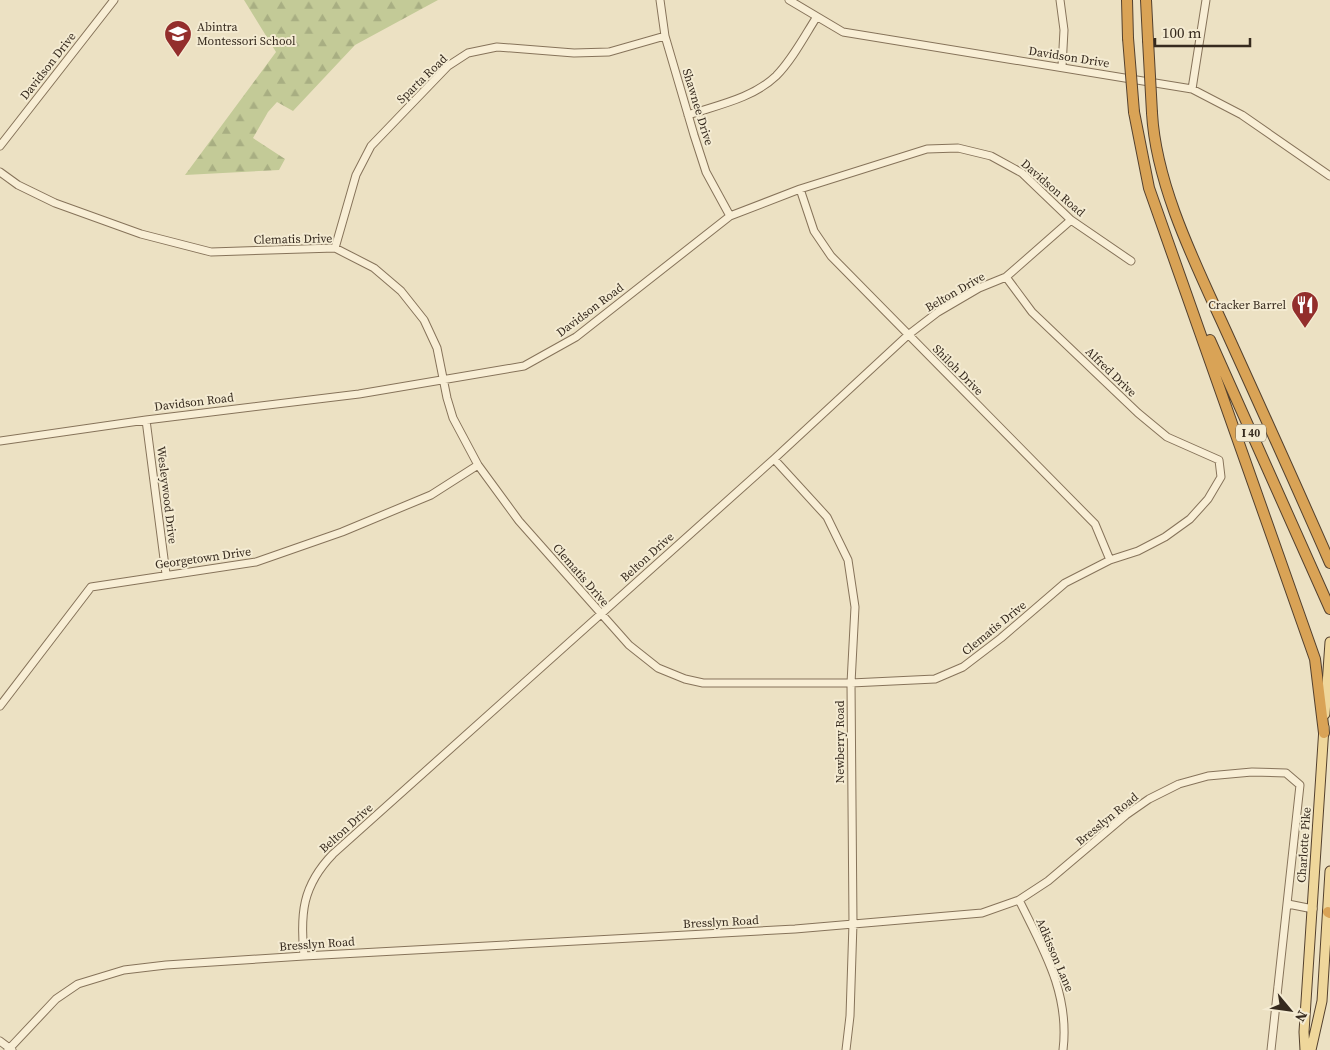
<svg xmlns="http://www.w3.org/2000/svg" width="1330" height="1050" font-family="'Source Serif 4',serif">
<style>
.forest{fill:url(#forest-firs)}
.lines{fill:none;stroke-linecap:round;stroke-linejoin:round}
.minor-casing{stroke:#86735a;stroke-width:9}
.major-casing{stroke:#54412e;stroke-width:11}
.highway-casing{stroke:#54412e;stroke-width:12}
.minor{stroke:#f8eed5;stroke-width:7}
.major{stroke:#efd79b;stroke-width:9}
.highway{stroke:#d9a356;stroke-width:10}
.highway-bridge-casing{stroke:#54412e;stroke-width:12;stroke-linecap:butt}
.highway-bridge{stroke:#d9a356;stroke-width:10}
.labels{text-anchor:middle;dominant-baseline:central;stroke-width:4;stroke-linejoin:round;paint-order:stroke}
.shield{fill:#f4ebd2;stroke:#6f6454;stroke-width:1}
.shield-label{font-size:11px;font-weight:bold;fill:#362a1e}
.poi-label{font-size:12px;fill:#362a1e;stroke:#f4ebd2;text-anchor:start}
.street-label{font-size:12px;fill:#362a1e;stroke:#f4ebd2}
</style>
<defs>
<pattern id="forest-firs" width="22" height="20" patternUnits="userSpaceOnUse" patternTransform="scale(1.25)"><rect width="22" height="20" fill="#c3ca97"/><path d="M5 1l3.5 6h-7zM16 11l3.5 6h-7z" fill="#a8ae82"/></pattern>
</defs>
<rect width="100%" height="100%" fill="#ece1c3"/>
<!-- forest -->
<path class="forest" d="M 244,0 L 438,0 L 355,45 L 293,111 L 277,102 L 268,112 L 253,138 L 285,159 L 279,170 L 185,175 L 276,52 Z"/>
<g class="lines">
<defs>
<path id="minor" d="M 660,0 L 665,36 L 694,135 L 706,172 L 730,216
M 789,0 L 843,32 L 1192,89 L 1242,115 L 1330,176
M 1060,0 L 1064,30 L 1062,67
M 1192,89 L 1206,0
M 688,115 C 718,105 753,98 776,76 C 792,60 804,37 816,18
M 0,146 L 114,0
M 0,172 L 18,185 L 55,203 L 141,234 L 211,252 L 335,248 L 374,268 L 401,291 L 424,320 L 437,348 L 447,398 L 453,418 L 478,465 L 519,521 L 629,645 L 658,668 L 685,679 L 703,683 L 851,683 L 935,679 L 963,667 L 1001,638 L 1065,583 L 1110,560 L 1138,551 L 1165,537 L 1190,519 L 1208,499 L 1221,477 L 1219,460 L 1167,437 L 1138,413 L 1032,312 L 1006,277
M 800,189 L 814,231 L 831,256 L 1095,524 L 1110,560
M 335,248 L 356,175 L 371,146 L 448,66 L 468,53 L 497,47 L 574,53 L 609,52 L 665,36
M 146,420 L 166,574
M 0,441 L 146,420 L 359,394 L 524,366 L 576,337 L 730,216 L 800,189 L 927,149 L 958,148 L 991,156 L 1022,173 L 1071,220 L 1131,261
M 774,459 L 827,517 L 848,560 L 855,607 L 851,683 L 853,923 L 850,1016 L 846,1050
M 0,706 L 91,587 L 256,562 L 342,532 L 431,495 L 478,465
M 1019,900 C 1043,949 1070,993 1063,1050
M 1288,904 L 1313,909
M 304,956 C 300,914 302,886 333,854 L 774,459 L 908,335 L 938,312 L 979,288 L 1006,277 L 1071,220
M 0,1041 L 12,1050
M 8,1050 L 56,999 L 78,984 L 124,970 L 166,965 L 304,956 L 795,929 L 982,913 L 1019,900 L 1048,881 L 1126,815 L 1149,799 L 1179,784 L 1208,776 L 1252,772 L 1286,773 L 1300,785 L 1271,1050"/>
<path id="major" d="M 1325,714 L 1330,642
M 1305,1050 L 1304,1032 L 1324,727
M 1311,1050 L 1322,1001 L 1330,871"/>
<path id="highway" d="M 1127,0 L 1128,38
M 1146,0 L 1148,40
M 1134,112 L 1149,188 L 1315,659 L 1324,733
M 1152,113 C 1156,186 1196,265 1226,331 C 1261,408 1296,485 1330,563
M 1210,340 L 1330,609
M 1328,912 L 1330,913"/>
</defs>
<!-- minor casing -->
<use href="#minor" class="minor-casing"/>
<!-- major casing -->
<use href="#major" class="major-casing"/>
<!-- highway casing -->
<use href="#highway" class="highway-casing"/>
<!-- minor -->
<use href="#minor" class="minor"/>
<!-- major -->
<use href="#major" class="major"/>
<!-- highway -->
<use href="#highway" class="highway"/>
<defs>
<path id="highway-bridge" d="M 1128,38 L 1134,112
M 1148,40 L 1152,113"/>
</defs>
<!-- highway-bridge casing -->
<use href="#highway-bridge" class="highway-bridge-casing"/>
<!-- highway-bridge -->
<use href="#highway-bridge" class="highway-bridge"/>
</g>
<!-- icons -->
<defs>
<symbol id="school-pin" viewBox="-11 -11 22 30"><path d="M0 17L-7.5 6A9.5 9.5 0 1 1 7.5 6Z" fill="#932e2c" stroke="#f4ebd2"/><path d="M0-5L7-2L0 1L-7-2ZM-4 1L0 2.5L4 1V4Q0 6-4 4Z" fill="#fff"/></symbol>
<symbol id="restaurant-pin" viewBox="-11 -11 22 30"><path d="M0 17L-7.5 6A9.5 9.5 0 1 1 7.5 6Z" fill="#932e2c" stroke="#f4ebd2"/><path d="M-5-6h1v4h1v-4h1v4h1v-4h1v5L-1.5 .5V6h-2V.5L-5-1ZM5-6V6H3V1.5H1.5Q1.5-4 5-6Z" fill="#fff"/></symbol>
</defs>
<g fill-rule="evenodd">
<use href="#school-pin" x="162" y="18" width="32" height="43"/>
<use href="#restaurant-pin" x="1289" y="289" width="32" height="43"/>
</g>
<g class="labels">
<!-- shield labels -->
<rect class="shield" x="1236" y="424.5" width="30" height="17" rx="4"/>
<g class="shield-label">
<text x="1251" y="433">I 40</text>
</g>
<!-- poi labels -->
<g class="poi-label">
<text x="197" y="27">Abintra<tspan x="197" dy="14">Montessori School</tspan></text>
<text x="1286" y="305" text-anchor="end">Cracker Barrel</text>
</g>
<!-- street labels -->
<g class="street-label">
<text transform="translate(1069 57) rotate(9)">Davidson Drive</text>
<text transform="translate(48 66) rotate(-52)">Davidson Drive</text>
<text transform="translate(422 79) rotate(-44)">Sparta Road</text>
<text transform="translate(698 107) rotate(73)">Shawnee Drive</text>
<text transform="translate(1053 188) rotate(41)">Davidson Road</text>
<text transform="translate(293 239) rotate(-1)">Clematis Drive</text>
<text transform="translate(955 292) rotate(-30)">Belton Drive</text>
<text transform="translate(590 310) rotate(-37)">Davidson Road</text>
<text transform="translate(958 370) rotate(45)">Shiloh Drive</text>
<text transform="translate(1111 372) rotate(44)">Alfred Drive</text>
<text transform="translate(194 402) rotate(-7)">Davidson Road</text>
<text transform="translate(167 495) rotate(83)">Wesleywood Drive</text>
<text transform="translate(647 557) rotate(-42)">Belton Drive</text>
<text transform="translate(203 558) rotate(-8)">Georgetown Drive</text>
<text transform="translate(581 575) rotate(49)">Clematis Drive</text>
<text transform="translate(994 628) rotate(-39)">Clematis Drive</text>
<text transform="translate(840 742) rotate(-90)">Newberry Road</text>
<text transform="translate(1107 819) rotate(-39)">Bresslyn Road</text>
<text transform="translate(346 828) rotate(-42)">Belton Drive</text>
<text transform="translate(1304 845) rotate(-86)">Charlotte Pike</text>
<text transform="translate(721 922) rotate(-3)">Bresslyn Road</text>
<text transform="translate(317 944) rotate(-4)">Bresslyn Road</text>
<text transform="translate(1055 955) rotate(67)">Adkisson Lane</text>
</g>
</g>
<!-- north arrow -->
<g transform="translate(1290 1010) rotate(119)" stroke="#f4ebd2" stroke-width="4" paint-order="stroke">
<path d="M0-4L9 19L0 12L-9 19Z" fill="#362a1e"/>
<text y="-8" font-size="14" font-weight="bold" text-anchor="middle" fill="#362a1e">N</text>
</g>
<!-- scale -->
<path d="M1155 38v8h95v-8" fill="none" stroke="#362a1e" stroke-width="2.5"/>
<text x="1162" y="38" font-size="15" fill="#362a1e" stroke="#f4ebd2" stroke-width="4" paint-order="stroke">100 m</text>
</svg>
